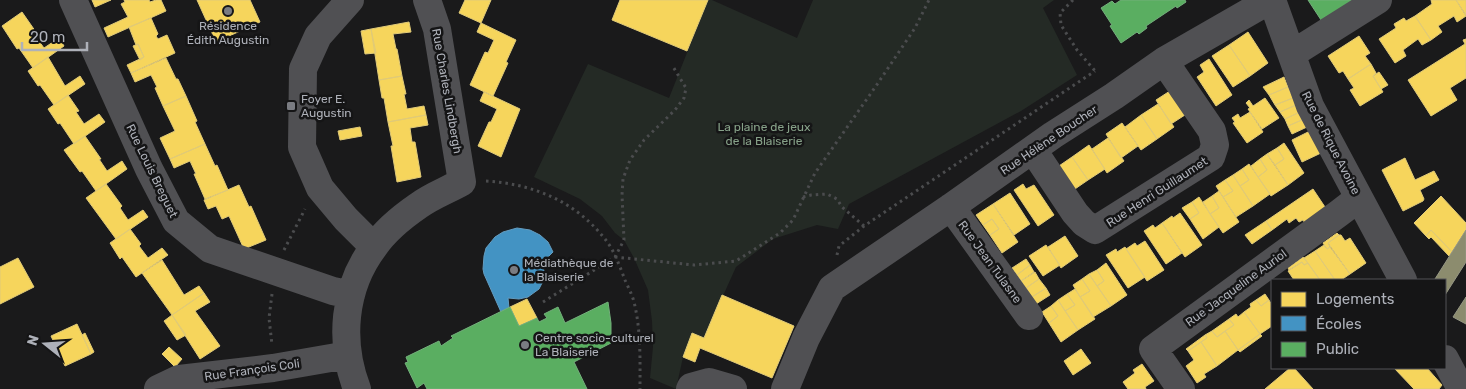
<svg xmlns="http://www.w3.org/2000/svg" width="1466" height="389" font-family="Rubik,sans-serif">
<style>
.green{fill:#242a25}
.homes{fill:#f6d55c;stroke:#e0ca78}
.schools{fill:#4393c3;stroke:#639cc0}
.public{fill:#5aae61;stroke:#73af7b}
.industry{fill:#8c8c6e;stroke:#969784}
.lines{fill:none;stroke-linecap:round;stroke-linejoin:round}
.path{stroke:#4b4c4e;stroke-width:3;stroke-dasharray:2.5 4;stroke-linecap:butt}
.minor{stroke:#505053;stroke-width:28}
.poi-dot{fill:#7a7c82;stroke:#151516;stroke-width:2}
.labels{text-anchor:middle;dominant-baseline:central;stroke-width:5;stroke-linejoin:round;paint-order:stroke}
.poi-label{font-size:12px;fill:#aeb1b9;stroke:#151516;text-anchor:start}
.street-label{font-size:12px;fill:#aeb1b9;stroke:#151516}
.park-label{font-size:12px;fill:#87a289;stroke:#151516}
</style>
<rect width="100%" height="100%" fill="#1a1a1b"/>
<!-- green -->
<path class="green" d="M 708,0 L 712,0 L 797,38 L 813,0 L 1054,0 L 1043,8 L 1077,75 L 1021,111 L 849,204 L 838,229 L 817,225 L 773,239 L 736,267 L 704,338 L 692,334 L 683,357 L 676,389 L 650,378 L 653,347 L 652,321 L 648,290 L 634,258 L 624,240 L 615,233 L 602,216 L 580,199 L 534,177 L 588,64 L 669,98 Z"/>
<!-- homes -->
<path class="homes" d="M 92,0 L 111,0 L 95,7 Z
M 124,0 L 149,0 L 150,2 L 156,0 L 161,0 L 166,11 L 108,37 L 104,28 L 128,17 L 121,4 L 125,2 Z
M 197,0 L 250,0 L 260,22 L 216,42 Z
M 465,0 L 491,0 L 481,23 L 459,13 Z
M 620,0 L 708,0 L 687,51 L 612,20 Z
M 1456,0 L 1466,0 L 1466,15 Z
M 1456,0 L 1466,16 L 1457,22 L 1454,16 L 1438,26 L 1442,32 L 1431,40 L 1415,16 L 1432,4 L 1431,0 Z
M 22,12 L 38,35 L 36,37 L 44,48 L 59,38 L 64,46 L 33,68 L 19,48 L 17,49 L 2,26 Z
M 1415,16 L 1431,40 L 1422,45 L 1418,39 L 1403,50 L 1406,56 L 1395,63 L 1379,39 L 1396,28 L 1394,24 L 1404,18 L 1406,21 Z
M 151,18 L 158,34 L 156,36 L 158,39 L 167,35 L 175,53 L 131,73 L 127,65 L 144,57 L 138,44 L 136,45 L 129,27 Z
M 409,22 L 411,32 L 393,34 L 396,49 L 397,49 L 402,76 L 379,80 L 371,29 Z
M 481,23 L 516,40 L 506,62 L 508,63 L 493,96 L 470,85 L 485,52 L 488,53 L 494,40 L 477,32 Z
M 371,29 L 376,53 L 365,54 L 361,31 Z
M 1248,32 L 1268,63 L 1250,76 L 1229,45 Z
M 1359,36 L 1370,53 L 1365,56 L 1371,64 L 1348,79 L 1343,71 L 1339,73 L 1328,56 Z
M 1466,39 L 1466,78 L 1450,88 L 1457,100 L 1431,116 L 1408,80 L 1465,44 L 1463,40 Z
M 138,44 L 144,57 L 140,60 L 133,46 Z
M 1229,45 L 1250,76 L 1233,87 L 1212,56 Z
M 48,57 L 65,86 L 80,76 L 85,84 L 54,105 L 40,85 L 38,86 L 28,71 Z
M 166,58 L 176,79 L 178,79 L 186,96 L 163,106 L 155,88 L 157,87 L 151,75 L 135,82 L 131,73 Z
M 1209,59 L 1232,95 L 1216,106 L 1197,77 L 1204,72 L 1200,65 Z
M 1371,64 L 1376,73 L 1373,76 L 1383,92 L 1360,106 L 1350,90 L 1354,88 L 1348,79 Z
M 1379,72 L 1388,85 L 1381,89 L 1373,76 Z
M 402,76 L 406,94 L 404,94 L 407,109 L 424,106 L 426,115 L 388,122 L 384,98 L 382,98 L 379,80 Z
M 1284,77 L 1288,87 L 1269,95 L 1263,87 Z
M 1288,87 L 1293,98 L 1275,105 L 1269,95 Z
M 1173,89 L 1188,113 L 1171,124 L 1156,100 Z
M 484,92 L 520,109 L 501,157 L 478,146 L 489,122 L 491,122 L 497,109 L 480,101 Z
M 68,95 L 79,111 L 76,112 L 84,124 L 99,114 L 105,122 L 74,144 L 60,123 L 58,124 L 48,109 Z
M 186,96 L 197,121 L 195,122 L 205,144 L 170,159 L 160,138 L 175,131 L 163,106 Z
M 1265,98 L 1279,118 L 1262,129 L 1248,109 L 1250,108 L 1246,103 L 1249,100 L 1253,106 Z
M 1293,98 L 1296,105 L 1280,112 L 1275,105 Z
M 1158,104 L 1174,127 L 1157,139 L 1141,115 Z
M 1296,105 L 1300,112 L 1285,119 L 1280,112 Z
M 1250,112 L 1263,132 L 1247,143 L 1233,123 L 1235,122 L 1232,118 L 1238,114 L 1240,118 Z
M 1300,112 L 1304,119 L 1288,126 L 1285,119 Z
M 426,115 L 428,125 L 410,128 L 412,142 L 415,142 L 421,177 L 397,182 L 391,146 L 393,146 L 388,122 Z
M 1141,115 L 1157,139 L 1141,150 L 1125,127 Z
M 1304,119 L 1307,127 L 1292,134 L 1288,126 Z
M 1122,123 L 1138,146 L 1121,158 L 1106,134 Z
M 360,127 L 362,136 L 340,140 L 338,131 Z
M 1310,131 L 1321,153 L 1302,162 L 1292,140 Z
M 85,136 L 101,159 L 99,159 L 107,171 L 122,161 L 127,169 L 96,191 L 82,171 L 80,172 L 64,150 Z
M 1108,138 L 1124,161 L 1107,173 L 1092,149 Z
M 1284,143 L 1304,173 L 1288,185 L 1275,165 L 1284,159 L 1277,148 Z
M 205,144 L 215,166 L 217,165 L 228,190 L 205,199 L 194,174 L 196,174 L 190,161 L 174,168 L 170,159 Z
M 1089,145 L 1105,169 L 1088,180 L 1072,157 Z
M 1277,148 L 1284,159 L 1275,165 L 1267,154 Z
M 1267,154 L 1288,185 L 1271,196 L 1258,177 L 1267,170 L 1260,159 Z
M 1072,157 L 1088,180 L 1072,191 L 1056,168 Z
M 1405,158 L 1415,180 L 1434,171 L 1439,180 L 1420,190 L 1424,199 L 1423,201 L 1403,211 L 1382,170 Z
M 1260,159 L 1267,170 L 1258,177 L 1251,166 Z
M 1249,164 L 1270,194 L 1253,206 L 1240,186 L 1249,180 L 1242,169 Z
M 1242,169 L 1249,180 L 1240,186 L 1233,175 Z
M 1233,175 L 1253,206 L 1236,217 L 1223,197 L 1233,191 L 1225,180 Z
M 1225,180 L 1233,191 L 1223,197 L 1216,186 Z
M 106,184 L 122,206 L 120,208 L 128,220 L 143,210 L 148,217 L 116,239 L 86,198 Z
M 1023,184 L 1026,189 L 1034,185 L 1054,215 L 1038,226 L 1014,190 Z
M 239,185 L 249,207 L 251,206 L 266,240 L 244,249 L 229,216 L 222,219 L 216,206 L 208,209 L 204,200 Z
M 1313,189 L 1327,210 L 1306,225 L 1303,220 L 1299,222 L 1296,218 L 1289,223 L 1287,219 L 1272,230 L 1266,221 Z
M 1219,191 L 1239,222 L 1223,233 L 1210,214 L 1219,208 L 1212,196 Z
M 1010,193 L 1030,224 L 1014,235 L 993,204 Z
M 1212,196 L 1219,208 L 1210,214 L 1203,202 Z
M 1441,196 L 1466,223 L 1466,230 L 1452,252 L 1431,230 L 1426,236 L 1414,223 Z
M 1199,197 L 1219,227 L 1203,239 L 1190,219 L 1199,213 L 1192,202 Z
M 1192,202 L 1199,213 L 1190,219 L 1182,208 Z
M 993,204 L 1018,242 L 1002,253 L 990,235 L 999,229 L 992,219 L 983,225 L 976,215 Z
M 1180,213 L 1202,245 L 1185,257 L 1162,223 L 1172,216 L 1173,218 Z
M 992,219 L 999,229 L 990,235 L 983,225 Z
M 1266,221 L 1272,230 L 1252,244 L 1245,235 Z
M 1162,223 L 1182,253 L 1166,264 L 1144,231 L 1153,225 L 1155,228 Z
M 130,229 L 141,244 L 139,246 L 148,258 L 162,248 L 168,255 L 136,277 L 122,257 L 120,259 L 110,243 Z
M 1431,230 L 1452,252 L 1449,256 L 1431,237 L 1429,239 L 1426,236 Z
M 1337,233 L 1339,235 L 1328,243 L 1330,247 L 1327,249 L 1323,243 Z
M 1339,235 L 1341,235 L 1345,241 L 1350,238 L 1366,263 L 1350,274 L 1328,243 Z
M 1065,236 L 1078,256 L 1061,268 L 1048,247 Z
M 1145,241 L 1164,270 L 1147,281 L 1126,249 L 1135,243 L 1137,246 Z
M 1046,245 L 1060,265 L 1043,276 L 1029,256 Z
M 1324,245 L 1327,249 L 1330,247 L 1350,274 L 1341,280 L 1335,280 L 1315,251 Z
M 1125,247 L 1145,277 L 1128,288 L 1106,255 L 1116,249 L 1117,252 Z
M 1315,251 L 1335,280 L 1320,280 L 1304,258 Z
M 1303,257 L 1308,263 L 1304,265 L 1302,262 L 1289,270 L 1288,268 Z
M 18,258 L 34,287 L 0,304 L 0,267 Z
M 1026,259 L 1030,265 L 1017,275 L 1012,268 Z
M 162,260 L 184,295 L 199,286 L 204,293 L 172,315 L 142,273 Z
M 1302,262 L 1304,265 L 1308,263 L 1320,280 L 1294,280 L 1288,271 Z
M 1106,263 L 1127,295 L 1111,306 L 1097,286 L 1104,281 L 1097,270 Z
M 1030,265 L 1034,272 L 1021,281 L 1017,275 Z
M 1097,270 L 1104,281 L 1097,286 L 1089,274 Z
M 1035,272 L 1039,279 L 1026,288 L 1021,281 Z
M 1089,274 L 1111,306 L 1093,317 L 1080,297 L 1090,291 L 1082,279 Z
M 1039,279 L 1046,288 L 1032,297 L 1026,288 Z
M 1082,279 L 1090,291 L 1080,297 L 1073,285 Z
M 1046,288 L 1050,295 L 1036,304 L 1032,297 Z
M 1075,289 L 1095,319 L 1078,330 L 1065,311 L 1075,305 L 1067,294 Z
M 204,293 L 210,302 L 195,311 L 220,346 L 200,359 L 172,315 Z
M 1067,294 L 1075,305 L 1065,311 L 1058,300 Z
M 1265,294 L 1269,300 L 1261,306 L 1256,300 Z
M 722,295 L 794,326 L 772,378 L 700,348 L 695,362 L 683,357 L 692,333 L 704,338 Z
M 527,299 L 537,318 L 519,326 L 510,307 Z
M 1058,300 L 1078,330 L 1061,342 L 1049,323 L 1058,316 L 1051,306 Z
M 1256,300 L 1261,306 L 1269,300 L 1272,305 L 1272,326 L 1260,334 L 1244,312 L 1251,307 L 1250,304 Z
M 1051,306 L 1058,316 L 1049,323 L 1042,312 Z
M 1244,312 L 1260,334 L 1238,350 L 1225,331 L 1234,325 L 1229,319 L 1236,314 L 1238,317 Z
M 172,315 L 186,335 L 177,340 L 164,321 Z
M 1229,319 L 1234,325 L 1217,337 L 1212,331 Z
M 77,324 L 91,354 L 65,366 L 51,336 Z
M 1212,331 L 1217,337 L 1225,331 L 1238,350 L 1217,366 L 1201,342 L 1207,338 L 1205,335 Z
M 85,333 L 94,352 L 91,354 L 82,335 Z
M 1260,334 L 1262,336 L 1240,352 L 1238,350 Z
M 1205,335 L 1207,338 L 1188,351 L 1186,349 Z
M 1201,342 L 1217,366 L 1204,374 L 1206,377 L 1197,383 L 1186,366 L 1194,360 L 1188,351 Z
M 169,347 L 182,359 L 175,367 L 162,354 Z
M 1081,349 L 1091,363 L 1073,375 L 1064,361 Z
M 1142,364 L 1154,381 L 1145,387 L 1146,389 L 1128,389 L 1123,382 L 1135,373 L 1133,370 Z
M 1290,368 L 1294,368 L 1313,389 L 1265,389 Z
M 1394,368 L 1427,368 L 1442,385 L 1439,389 L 1414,389 Z"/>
<!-- schools -->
<path class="schools" d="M 517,228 L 530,230 L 540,235 L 548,242 L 553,252 L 542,263 L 544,271 L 543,281 L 539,289 L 528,297 L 519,299 L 508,298 L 509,308 L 501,312 L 484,274 L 483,269 L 484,256 L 486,248 L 495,237 L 503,232 Z"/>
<!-- public -->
<path class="public" d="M 1121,0 L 1185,0 L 1186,2 L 1177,8 L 1176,6 L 1146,26 L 1147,28 L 1139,34 L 1137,32 L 1121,43 L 1110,26 L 1112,25 L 1101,8 L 1112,1 L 1115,4 Z
M 1308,0 L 1356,0 L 1323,23 Z
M 608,302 L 611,323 L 611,343 L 574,362 L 587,389 L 427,389 L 424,383 L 417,388 L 405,363 L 408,362 L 406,357 L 439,341 L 441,346 L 453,338 L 451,336 L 510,307 L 519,326 L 537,318 L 539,322 L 547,318 L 544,314 L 558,307 L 565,323 Z"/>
<!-- industry -->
<path class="industry" d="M 1466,230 L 1466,262 L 1445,295 L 1445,280 L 1436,280 L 1435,279 Z
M 1466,297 L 1466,324 L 1453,317 Z"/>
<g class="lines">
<!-- path -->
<path class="path" d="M 1073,0 L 1060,13 L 1061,25 L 1077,50 L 1096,72
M 486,181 C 533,184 575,201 605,239 C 614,250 620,267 625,280 C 628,287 632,294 634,302 C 641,330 640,360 640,389
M 803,197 L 811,195 L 827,194 L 837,199 L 842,207 L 864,226
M 284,250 L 305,209
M 837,255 L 839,246 L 864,226 L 1095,71
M 615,257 L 694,265 L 736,261 L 780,233 L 793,220 L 815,173 L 876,86 L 915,28 L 929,0
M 272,294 L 269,318 L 272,345
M 543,302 L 615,257 L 624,240 L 622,195 L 623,179 L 630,160 L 644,140 L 675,110 L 684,98 L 686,88 L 672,65"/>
<!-- minor -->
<path class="minor" d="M 73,0 L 149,169 L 176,221 L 210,249 L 333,291 L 351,295
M 350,0 L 318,36 L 303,69 L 302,147 L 320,188 L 346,219 L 374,247
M 1272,0 L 1310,106 L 1403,280
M 1292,54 L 1378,0
M 1033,150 L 1075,213 L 1084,223 L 1095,230 L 1211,157 L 1215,145 L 1212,131 L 1164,61
M 951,207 L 1029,316
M 1445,359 L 1461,389
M 158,389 L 179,379 L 273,368 L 348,355
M 357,389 C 339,342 343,288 374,247 C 385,231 402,217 418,206 C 431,196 448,190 462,182 L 437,29 L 427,0
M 690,389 L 691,387 L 709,382 L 733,389
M 785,389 L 806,338 L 832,288 L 951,207 L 1053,135 L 1114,96 L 1164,61 L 1270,0
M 1181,389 L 1153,349 L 1338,214 L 1359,198"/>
</g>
<!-- markers -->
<g class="poi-dot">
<circle cx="228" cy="11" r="5"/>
<rect x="286" y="101" width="10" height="10" rx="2.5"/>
<circle cx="514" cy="270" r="5"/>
<circle cx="525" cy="345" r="5"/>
</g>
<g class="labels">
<!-- poi labels -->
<g class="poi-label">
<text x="228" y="26" text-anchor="middle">Résidence<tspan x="228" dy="14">Édith Augustin</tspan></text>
<text x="301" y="99">Foyer E.<tspan x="301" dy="14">Augustin</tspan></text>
<text x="524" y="263">Médiathèque de<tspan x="524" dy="14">la Blaiserie</tspan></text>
<text x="535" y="338">Centre socio-culturel<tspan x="535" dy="14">La Blaiserie</tspan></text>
</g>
<!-- street labels -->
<g class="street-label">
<text transform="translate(447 91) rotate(80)">Rue Charles Lindbergh</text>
<text transform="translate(1049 140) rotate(-34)">Rue Hélène Boucher</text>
<text transform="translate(1331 143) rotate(63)">Rue de Rique Avoine</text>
<text transform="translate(152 171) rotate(64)">Rue Louis Breguet</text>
<text transform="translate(1157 192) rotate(-33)">Rue Henri Guillaumet</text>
<text transform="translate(990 262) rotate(54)">Rue Jean Tulasne</text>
<text transform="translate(1236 288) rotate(-36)">Rue Jacqueline Auriol</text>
<text transform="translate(252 370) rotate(-8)">Rue François Coli</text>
</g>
<!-- park labels -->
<g class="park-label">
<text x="764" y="127">La plaine de jeux<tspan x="764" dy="14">de la Blaiserie</tspan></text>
</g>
</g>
<!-- legend -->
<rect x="1271" y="279" width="175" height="90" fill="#151516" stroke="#525357"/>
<rect x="1281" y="292" width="25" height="15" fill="#f6d55c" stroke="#525357"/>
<text x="1316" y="304" font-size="15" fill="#aeb1b9">Logements</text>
<rect x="1281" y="316" width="25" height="15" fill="#4393c3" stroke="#525357"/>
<text x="1316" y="329" font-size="15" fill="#aeb1b9">Écoles</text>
<rect x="1281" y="342" width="25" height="15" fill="#5aae61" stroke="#525357"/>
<text x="1316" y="354" font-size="15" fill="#aeb1b9">Public</text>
<!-- north arrow -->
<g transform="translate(45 344) rotate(287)" stroke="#151516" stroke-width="4" paint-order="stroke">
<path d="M0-4L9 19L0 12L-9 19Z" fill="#aeb1b9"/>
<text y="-8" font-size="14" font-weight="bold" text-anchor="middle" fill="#aeb1b9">N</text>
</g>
<!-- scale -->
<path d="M22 42v8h65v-8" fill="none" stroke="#aeb1b9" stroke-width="2.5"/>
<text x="30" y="42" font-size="15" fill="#aeb1b9" stroke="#151516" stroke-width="4" paint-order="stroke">20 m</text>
</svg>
